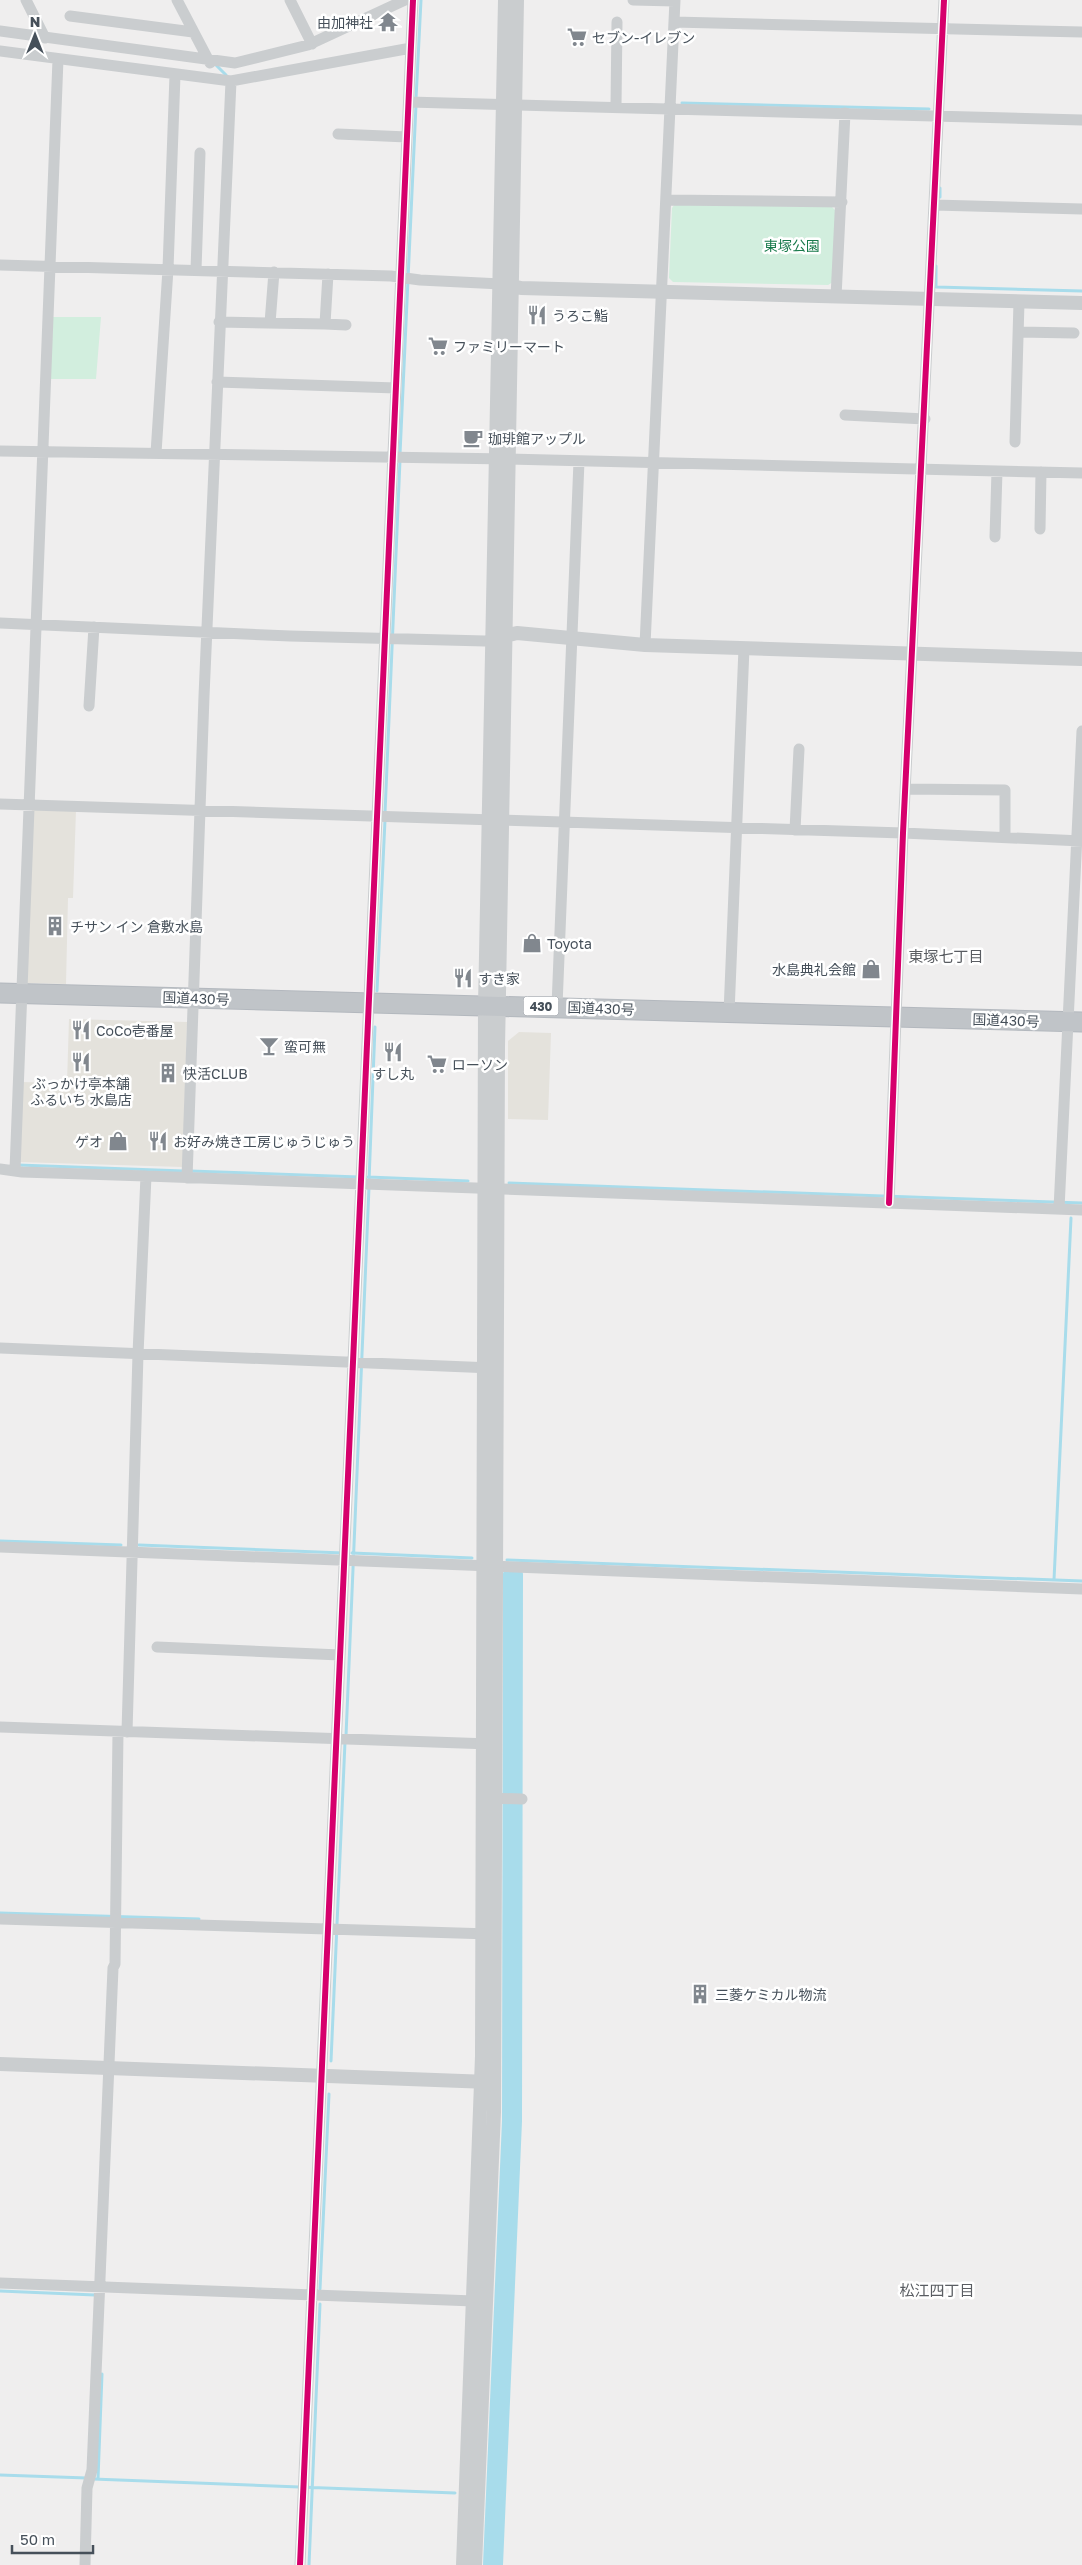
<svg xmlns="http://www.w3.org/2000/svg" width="1082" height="2565" font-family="'Golos Text','Noto Sans JP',sans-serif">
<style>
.commercial{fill:#e4e2dc}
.green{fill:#d2eede}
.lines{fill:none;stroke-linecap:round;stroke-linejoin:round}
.stream{stroke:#a8dceb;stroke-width:3}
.river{stroke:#a8dceb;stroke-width:20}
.trunk-casing{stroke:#b3b8be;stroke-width:21}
.minor{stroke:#cacdcf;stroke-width:11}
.tertiary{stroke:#cacdcf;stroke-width:14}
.trunk{stroke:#c0c4c8;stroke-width:19}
.cycleway-casing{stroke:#fff;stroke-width:9}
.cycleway{stroke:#d6006c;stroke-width:6}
.labels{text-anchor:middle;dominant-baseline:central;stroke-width:5;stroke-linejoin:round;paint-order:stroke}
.shield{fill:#fff;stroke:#7e848c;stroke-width:1}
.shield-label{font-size:12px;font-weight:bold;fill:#46505a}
.poi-label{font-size:14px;fill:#46505a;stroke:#fff;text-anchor:start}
.park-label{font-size:14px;fill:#187a4b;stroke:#fff}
.street-label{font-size:14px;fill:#46505a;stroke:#fff}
.neighbourhood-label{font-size:15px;fill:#5a5d62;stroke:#fff}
</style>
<rect width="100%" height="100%" fill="#efeeee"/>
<!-- commercial -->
<path class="commercial" d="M 32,809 L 76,810 L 73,898 L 68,898 L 66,984 L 26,983 Z
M 69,1019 L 187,1022 L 183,1167 L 18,1162 L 21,1082 L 67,1083 Z
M 519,1032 L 551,1033 L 548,1120 L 508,1119 L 508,1041 Z"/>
<!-- green -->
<path class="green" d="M 675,204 L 832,207 L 837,212 L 833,282 L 828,285 L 673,282 L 669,278 L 672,208 Z
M 53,317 L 101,317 L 96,379 L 50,379 Z"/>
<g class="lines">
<!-- stream -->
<path class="stream" d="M 216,65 L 226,75
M 416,99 L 421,0
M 682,103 L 929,109
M 940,197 L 940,188
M 936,266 L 936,287 L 1082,291
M 400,454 L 416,105
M 385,813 L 400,460
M 377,991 L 385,820
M 18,1165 L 184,1171
M 190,1171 L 359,1177
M 368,1177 L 468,1181
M 369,1181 L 375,1027
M 509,1183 L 1082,1203
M 0,1541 L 121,1545
M 139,1545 L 343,1553
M 352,1553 L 472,1558
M 507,1560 L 1082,1581
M 1054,1580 L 1071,1218
M 346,1736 L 369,1187
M 0,1913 L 199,1919
M 506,1930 L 512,1930
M 331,2061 L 345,1742
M 320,2289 L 329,2094
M 0,2291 L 95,2295
M 0,2475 L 87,2478
M 93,2479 L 455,2493
M 98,2479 L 102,2374
M 490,2494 L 496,2494
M 309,2565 L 320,2304"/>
<!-- river -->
<path class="river" d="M 493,2565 L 512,2121 L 513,1574"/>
<defs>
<path id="trunk" d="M 0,993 L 1082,1022"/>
</defs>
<!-- trunk casing -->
<use href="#trunk" class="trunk-casing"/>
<!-- minor -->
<path class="minor" d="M 26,0 L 45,38
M 177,0 L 210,63
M 290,0 L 312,44
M 633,0 L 675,1
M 70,16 L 193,32
M 674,22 L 1082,32
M 0,31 L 235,63 L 308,45 L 405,0
M 0,51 L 231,81 L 411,48
M 409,102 L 1082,120
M 616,106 L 617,22
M 338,134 L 407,137
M 666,200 L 842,202
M 934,205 L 1082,209
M 0,265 L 391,276 L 420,280 L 501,284
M 196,270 L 200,153
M 836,297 L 845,113
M 219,322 L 325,324 L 328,274
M 270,323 L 274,272
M 325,324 L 346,325
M 1019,332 L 1074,333
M 217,382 L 396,388
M 845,415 L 925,419
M 1015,442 L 1019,302
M 0,451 L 508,459 L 1082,473
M 156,453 L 168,269 L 175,75
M 1040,529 L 1041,472
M 995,537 L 997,471
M 0,623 L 290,636 L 485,641 L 494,639
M 645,645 L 675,0
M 89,706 L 94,627
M 906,789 L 1005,790 L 1005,837
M 0,804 L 903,833 L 1082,841
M 795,830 L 799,749
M 557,1006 L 579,461
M 729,1013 L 744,648
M 0,1169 L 22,1172 L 146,1176 L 1082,1210
M 15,1170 L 58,59
M 187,1178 L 204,696 L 231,81
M 889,1203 L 903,833 L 944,0
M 1059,1209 L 1082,731
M 0,1348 L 492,1368
M 0,1547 L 1082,1589
M 157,1647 L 340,1655
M 0,1727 L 490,1744
M 127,1732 L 138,1354 L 146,1176
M 487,1798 L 522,1799
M 0,1919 L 490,1934
M 0,2283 L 474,2301
M 85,2565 L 87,2488 L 92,2470 L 113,1968 L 115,1964 L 118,1732
M 300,2565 L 413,0"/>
<!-- tertiary -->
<path class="tertiary" d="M 503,284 L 521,288 L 1082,303
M 497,638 L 517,633 L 645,645 L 1082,659
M 0,2064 L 489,2082
M 463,2565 L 482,2056 L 485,1006 L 505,0
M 475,2565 L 494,2112 L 498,1048 L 517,0"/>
<!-- trunk -->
<use href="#trunk" class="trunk"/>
<defs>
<path id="cycleway" d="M 889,1203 L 903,833 L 944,0
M 300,2565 L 413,0"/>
</defs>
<!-- cycleway casing -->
<use href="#cycleway" class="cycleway-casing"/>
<!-- cycleway -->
<use href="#cycleway" class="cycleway"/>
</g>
<!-- icons -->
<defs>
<symbol id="temple-bare" viewBox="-9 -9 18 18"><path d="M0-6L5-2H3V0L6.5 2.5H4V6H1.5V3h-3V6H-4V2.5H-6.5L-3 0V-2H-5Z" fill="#81878e" stroke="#fff" stroke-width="2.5" paint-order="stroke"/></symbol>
<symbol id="supermarket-bare" viewBox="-9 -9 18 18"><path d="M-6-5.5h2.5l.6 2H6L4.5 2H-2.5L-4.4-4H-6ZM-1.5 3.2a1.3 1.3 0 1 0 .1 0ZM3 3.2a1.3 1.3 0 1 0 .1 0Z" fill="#81878e" stroke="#fff" stroke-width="2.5" paint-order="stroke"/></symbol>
<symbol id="restaurant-bare" viewBox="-9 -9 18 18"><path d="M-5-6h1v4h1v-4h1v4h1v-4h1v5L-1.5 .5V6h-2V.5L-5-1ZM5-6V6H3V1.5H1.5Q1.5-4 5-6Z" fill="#81878e" stroke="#fff" stroke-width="2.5" paint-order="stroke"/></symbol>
<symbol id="cafe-bare" viewBox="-9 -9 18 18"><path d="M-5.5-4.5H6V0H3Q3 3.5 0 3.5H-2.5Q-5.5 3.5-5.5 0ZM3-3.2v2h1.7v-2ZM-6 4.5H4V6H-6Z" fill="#81878e" stroke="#fff" stroke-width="2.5" paint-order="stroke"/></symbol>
<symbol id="building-bare" viewBox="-9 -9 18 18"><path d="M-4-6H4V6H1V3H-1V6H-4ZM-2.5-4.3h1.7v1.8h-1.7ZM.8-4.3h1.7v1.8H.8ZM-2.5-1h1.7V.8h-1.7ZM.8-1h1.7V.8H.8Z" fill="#81878e" stroke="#fff" stroke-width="2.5" paint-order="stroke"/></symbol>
<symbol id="shop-bare" viewBox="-9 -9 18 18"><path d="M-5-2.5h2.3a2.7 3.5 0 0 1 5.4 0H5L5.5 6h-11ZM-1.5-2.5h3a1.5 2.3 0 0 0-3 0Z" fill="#81878e" stroke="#fff" stroke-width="2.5" paint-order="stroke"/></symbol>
<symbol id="bar-bare" viewBox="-9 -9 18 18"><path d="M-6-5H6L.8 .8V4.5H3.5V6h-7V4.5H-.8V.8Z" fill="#81878e" stroke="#fff" stroke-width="2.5" paint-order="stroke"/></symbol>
</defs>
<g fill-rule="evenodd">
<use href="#temple-bare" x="374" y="8" width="28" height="28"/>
<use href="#supermarket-bare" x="563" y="23" width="28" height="28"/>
<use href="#restaurant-bare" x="523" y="301" width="28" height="28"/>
<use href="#supermarket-bare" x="424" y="332" width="28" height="28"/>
<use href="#cafe-bare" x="459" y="424" width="28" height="28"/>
<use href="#building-bare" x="41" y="912" width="28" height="28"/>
<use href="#shop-bare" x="518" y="929" width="28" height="28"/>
<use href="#shop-bare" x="857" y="955" width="28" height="28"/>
<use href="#restaurant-bare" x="449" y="964" width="28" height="28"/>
<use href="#restaurant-bare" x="67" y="1016" width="28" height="28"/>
<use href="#bar-bare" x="255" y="1032" width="28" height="28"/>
<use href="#restaurant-bare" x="379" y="1038" width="28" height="28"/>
<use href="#restaurant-bare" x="67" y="1048" width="28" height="28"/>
<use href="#supermarket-bare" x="423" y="1050" width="28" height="28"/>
<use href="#building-bare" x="154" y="1059" width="28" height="28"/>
<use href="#shop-bare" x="104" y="1127" width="28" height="28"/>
<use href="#restaurant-bare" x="144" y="1127" width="28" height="28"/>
<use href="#building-bare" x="686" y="1980" width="28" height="28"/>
</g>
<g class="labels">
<!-- shield labels -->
<rect class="shield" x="523.5" y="996.5" width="35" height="19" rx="4"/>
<g class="shield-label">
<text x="541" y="1006">430</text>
</g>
<!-- poi labels -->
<g class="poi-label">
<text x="373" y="22" text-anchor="end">由加神社</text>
<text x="592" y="37">セブン-イレブン</text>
<text x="552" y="315">うろこ鮨</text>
<text x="453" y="346">ファミリーマート</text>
<text x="488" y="438">珈琲館アップル</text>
<text x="70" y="926">チサン イン 倉敷水島</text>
<text x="547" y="943">Toyota</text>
<text x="856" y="969" text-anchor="end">水島典礼会館</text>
<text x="478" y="978">すき家</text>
<text x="96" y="1030">CoCo壱番屋</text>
<text x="284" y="1046">蛮可無</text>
<text x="452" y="1064">ローソン</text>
<text x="183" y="1073">快活CLUB</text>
<text x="393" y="1073" text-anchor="middle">すし丸</text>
<text x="81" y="1083" text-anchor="middle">ぶっかけ亭本舗<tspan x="81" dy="16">ふるいち 水島店</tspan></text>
<text x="103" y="1141" text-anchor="end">ゲオ</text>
<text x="173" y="1141">お好み焼き工房じゅうじゅう</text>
<text x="715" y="1994">三菱ケミカル物流</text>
</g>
<!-- park labels -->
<g class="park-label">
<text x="792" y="245">東塚公園</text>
</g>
<!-- street labels -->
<g class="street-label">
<text transform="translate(196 998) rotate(2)">国道430号</text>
<text transform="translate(601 1008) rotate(2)">国道430号</text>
<text transform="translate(1006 1020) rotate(2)">国道430号</text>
</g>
<!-- neighbourhood labels -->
<g class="neighbourhood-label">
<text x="946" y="956">東塚七丁目</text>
<text x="937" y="2290">松江四丁目</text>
</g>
</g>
<!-- north arrow -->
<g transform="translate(35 35)" stroke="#ffffff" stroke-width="4" paint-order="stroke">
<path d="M0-4L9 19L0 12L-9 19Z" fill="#46505a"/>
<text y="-8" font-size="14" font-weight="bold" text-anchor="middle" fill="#46505a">N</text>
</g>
<!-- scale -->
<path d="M12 2545v8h81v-8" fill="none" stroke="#46505a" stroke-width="2.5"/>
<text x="20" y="2545" font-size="15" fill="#46505a" stroke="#ffffff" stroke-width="4" paint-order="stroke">50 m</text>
</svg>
